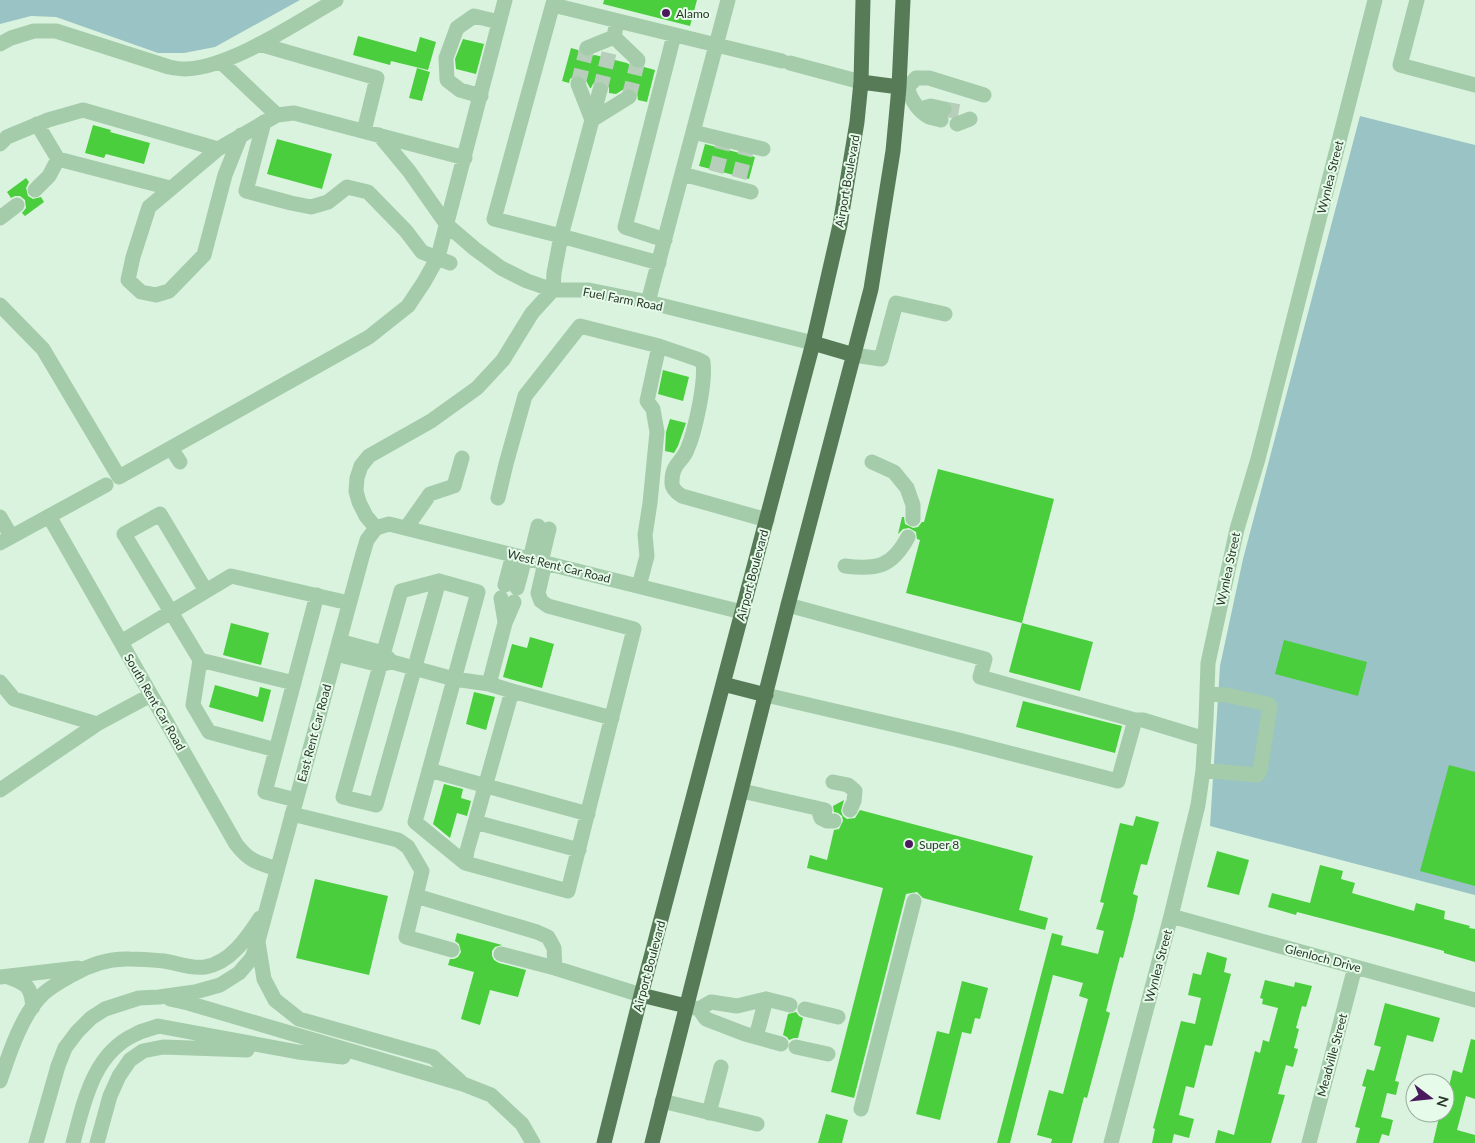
<svg xmlns="http://www.w3.org/2000/svg" width="1475" height="1143" font-family="Lato,sans-serif">
<style>
.green{fill:#99c3c4}
.building{fill:#4ace3d}
.lines{fill:none;stroke-linecap:round;stroke-linejoin:round}
.minor-tunnel{stroke:#b6ceba;stroke-width:15;stroke-dasharray:15 8;stroke-linecap:butt}
.minor{stroke:#a5ccaa;stroke-width:15}
.major{stroke:#577b57;stroke-width:15}
.poi-dot{fill:#4b1a5c;stroke:#e7fbeb;stroke-width:2}
.labels{text-anchor:middle;dominant-baseline:central;stroke-width:4;stroke-linejoin:round;paint-order:stroke}
.poi-label{font-size:12px;fill:#273827;stroke:#e7fbeb;text-anchor:start}
.street-label{font-size:12px;fill:#273827;stroke:#e7fbeb}
</style>
<rect width="100%" height="100%" fill="#daf3df"/>
<!-- green -->
<path class="green" d="M 0,0 L 300,0 L 215,47 L 184,53 L 158,53 L 56,17 L 31,16 L 0,24 Z
M 1360,116 L 1475,145 L 1475,895 L 1210,826 L 1220,666 L 1243,559 Z"/>
<!-- building -->
<path class="building" d="M 604,0 L 697,0 L 690,26 L 603,4 Z
M 358,36 L 416,52 L 420,37 L 436,42 L 428,70 L 391,61 L 390,65 L 353,55 Z
M 463,39 L 484,44 L 476,74 L 456,69 L 455,59 Z
M 571,48 L 578,50 L 581,55 L 585,57 L 595,55 L 627,63 L 636,69 L 644,67 L 655,70 L 647,102 L 638,100 L 637,92 L 633,89 L 624,89 L 616,94 L 609,93 L 609,88 L 607,84 L 602,81 L 597,81 L 593,84 L 591,88 L 590,88 L 584,77 L 580,75 L 574,76 L 570,79 L 569,83 L 562,81 Z
M 417,68 L 430,72 L 422,101 L 409,98 Z
M 93,125 L 111,130 L 110,132 L 150,143 L 144,164 L 106,154 L 104,158 L 85,153 Z
M 277,139 L 332,154 L 322,189 L 267,174 Z
M 705,144 L 755,157 L 749,179 L 699,166 Z
M 26,178 L 29,182 L 26,188 L 28,196 L 33,199 L 41,197 L 44,202 L 25,216 L 22,213 L 26,208 L 25,200 L 20,196 L 15,196 L 11,198 L 7,192 Z
M 663,370 L 689,377 L 683,401 L 658,394 Z
M 670,419 L 686,423 L 678,446 L 674,453 L 665,451 L 666,432 Z
M 938,469 L 1054,499 L 1022,623 L 906,593 L 920,540 L 917,539 L 916,532 L 909,528 L 903,529 L 898,534 L 902,517 L 904,517 L 905,524 L 913,528 L 918,527 L 922,522 L 924,522 Z
M 231,623 L 269,633 L 261,665 L 223,655 Z
M 1022,623 L 1093,642 L 1080,691 L 1009,672 Z
M 530,637 L 554,644 L 542,688 L 503,677 L 512,644 L 527,648 Z
M 1284,640 L 1367,662 L 1358,696 L 1275,674 Z
M 215,685 L 258,697 L 260,687 L 271,690 L 263,722 L 209,707 Z
M 474,692 L 495,697 L 486,730 L 466,724 Z
M 1023,701 L 1122,726 L 1115,753 L 1016,727 Z
M 1449,765 L 1475,772 L 1475,886 L 1420,871 Z
M 444,784 L 463,789 L 461,798 L 471,801 L 467,816 L 457,813 L 450,838 L 433,824 Z
M 844,800 L 841,811 L 843,816 L 847,819 L 855,818 L 860,810 L 1033,856 L 1019,910 L 1048,918 L 1045,930 L 923,898 L 917,892 L 906,894 L 854,1098 L 831,1092 L 883,888 L 807,868 L 810,855 L 827,860 L 834,830 L 839,829 L 843,821 L 842,816 L 838,813 L 834,812 L 833,806 Z
M 1136,816 L 1159,822 L 1147,865 L 1141,864 L 1133,894 L 1138,896 L 1134,915 L 1123,958 L 1120,957 L 1106,1011 L 1110,1013 L 1087,1098 L 1084,1097 L 1072,1143 L 1051,1143 L 1052,1139 L 1037,1135 L 1049,1090 L 1063,1094 L 1088,999 L 1079,996 L 1083,983 L 1053,975 L 1010,1143 L 997,1143 L 1052,933 L 1063,936 L 1061,945 L 1098,954 L 1104,931 L 1096,929 L 1104,903 L 1100,902 L 1120,823 L 1133,826 Z
M 1217,851 L 1249,860 L 1239,895 L 1207,887 Z
M 1320,865 L 1343,871 L 1341,879 L 1355,883 L 1352,893 L 1414,911 L 1416,903 L 1445,911 L 1444,919 L 1470,926 L 1469,928 L 1475,929 L 1475,962 L 1444,953 L 1444,951 L 1389,936 L 1297,912 L 1296,915 L 1268,907 L 1272,893 L 1310,903 Z
M 315,879 L 388,896 L 369,975 L 296,958 Z
M 457,933 L 502,945 L 495,947 L 492,951 L 492,956 L 494,960 L 499,963 L 526,970 L 518,997 L 490,990 L 480,1025 L 461,1019 L 474,972 L 448,965 L 450,959 L 454,959 L 458,957 L 461,952 L 459,944 L 455,941 Z
M 1207,952 L 1227,958 L 1224,972 L 1231,974 L 1212,1046 L 1205,1045 L 1194,1088 L 1186,1086 L 1179,1115 L 1194,1119 L 1189,1138 L 1174,1134 L 1172,1143 L 1152,1143 L 1155,1129 L 1153,1128 L 1181,1021 L 1195,1024 L 1201,998 L 1188,995 L 1193,973 L 1201,975 Z
M 1265,980 L 1294,987 L 1295,982 L 1312,986 L 1306,1007 L 1302,1006 L 1296,1028 L 1299,1029 L 1294,1048 L 1298,1049 L 1293,1067 L 1286,1065 L 1278,1094 L 1285,1095 L 1271,1143 L 1215,1143 L 1218,1130 L 1234,1135 L 1255,1051 L 1260,1053 L 1263,1040 L 1269,1042 L 1278,1008 L 1262,1004 L 1263,999 L 1260,998 Z
M 962,981 L 988,988 L 980,1019 L 975,1018 L 971,1034 L 962,1032 L 940,1120 L 916,1114 L 937,1031 L 949,1034 Z
M 1385,1003 L 1440,1018 L 1433,1042 L 1407,1035 L 1395,1081 L 1399,1082 L 1396,1095 L 1387,1093 L 1381,1117 L 1393,1120 L 1389,1136 L 1382,1134 L 1379,1143 L 1356,1143 L 1360,1128 L 1355,1127 L 1366,1087 L 1362,1086 L 1367,1069 L 1374,1071 L 1381,1047 L 1374,1045 Z
M 796,1012 L 799,1016 L 803,1018 L 798,1038 L 794,1038 L 789,1040 L 787,1037 L 783,1035 L 788,1014 Z
M 1471,1039 L 1475,1040 L 1475,1099 L 1466,1096 L 1457,1130 L 1475,1135 L 1475,1143 L 1433,1143 L 1440,1113 L 1445,1113 L 1445,1102 L 1453,1070 L 1462,1073 Z
M 826,1114 L 848,1120 L 842,1143 L 818,1143 Z"/>
<g class="lines">
<!-- minor-tunnel -->
<path class="minor-tunnel" d="M 578,84 L 587,48
M 600,90 L 609,53
M 629,97 L 638,60
M 944,109 L 961,112
M 716,172 L 723,145
M 739,178 L 746,151"/>
<!-- minor -->
<path class="minor" d="M 554,0 L 494,219 L 561,236 L 659,263
M 1417,0 L 1400,65 L 1475,85
M 553,5 L 782,61
M 617,21 L 614,37 L 638,60
M 0,44 L 11,38 L 34,31 L 56,31 L 169,67 C 174,68 180,69 185,69 C 230,68 296,23 336,0
M 259,44 L 377,78 L 364,131
M 587,48 L 614,37
M 221,62 L 277,115
M 790,63 L 861,82
M 578,84 L 592,120
M 907,88 L 916,78 L 929,78 L 984,95
M 907,88 C 911,99 918,111 929,117 C 932,118 937,119 941,120
M 481,96 L 460,90 L 447,80 L 446,58 L 457,28 L 474,16 L 499,22
M 920,109 L 931,106 L 944,109
M 592,120 L 629,97
M 264,122 L 246,191 L 291,203 L 311,207 L 328,202 L 347,187 L 368,192 L 406,231 L 422,252 L 450,263
M 37,124 L 58,159
M 957,124 L 970,119
M 693,132 L 763,149
M 241,135 L 225,175 L 204,255 L 169,291 L 156,295 L 141,292 L 128,280 L 133,257 L 149,207 L 218,149 L 277,115 L 294,113 L 465,158
M 379,135 L 409,171 L 447,225 L 475,249 L 501,268 L 527,281 L 553,290 L 554,273 L 561,236 L 600,90
M 0,144 L 7,137 L 48,120 L 83,110 L 218,149
M 682,174 L 751,192
M 35,190 L 49,176 L 58,159 L 170,188
M 0,218 L 17,205
M 665,240 L 625,227 L 674,35
M 648,302 L 728,0
M 0,305 L 43,349 L 119,477 L 369,337 L 408,306 L 424,282 L 438,257 L 505,0
M 854,355 L 881,359 L 896,303 L 945,314
M 171,448 L 180,462
M 872,462 L 894,472 L 907,488 L 913,505 L 913,519
M 498,498 L 506,464 L 525,396 L 580,326 L 659,346 L 697,359 L 703,362 C 706,382 695,432 687,450 C 682,462 672,464 672,481 C 671,488 677,493 682,496 L 767,520
M 49,516 L 236,844 C 250,862 257,862 277,869
M 0,517 L 11,536
M 376,528 L 366,516 L 359,502 L 356,491 L 357,478 L 361,466 L 369,456 L 431,421 L 477,388 L 503,360 L 532,313 L 553,290 L 589,290 L 648,302 L 813,343
M 376,528 L 389,524 L 742,612
M 406,528 L 430,494 L 454,486 L 462,458
M 0,543 L 106,485
M 530,559 L 538,526
M 541,562 L 549,529
M 845,566 C 877,570 892,567 908,537
M 439,581 L 376,805 L 343,797 L 401,591 L 439,581 L 478,592 L 415,822 L 465,863
M 505,585 L 513,555
M 639,586 L 647,556 L 645,535 L 650,503 L 657,432 L 653,409 L 647,401 L 659,346
M 517,588 L 525,558
M 206,591 L 160,514 L 124,534 L 200,660 L 193,705 L 209,732 L 276,750
M 501,598 L 505,622
M 514,602 L 505,623 L 489,684 L 512,691 L 467,851 L 465,863 L 568,891 L 634,629 L 548,606 L 541,601 L 538,593 L 545,563
M 339,641 L 383,653 L 392,662 L 454,679 L 489,684
M 121,642 L 231,576 L 349,603
M 336,654 L 380,665 L 390,662
M 200,660 L 294,683
M 0,682 L 14,699 L 97,724
M 512,691 L 612,718
M 766,695 L 955,739 L 1118,781 L 1135,720 L 980,677 L 985,659 L 788,605
M 1135,720 L 1143,720 L 1205,739
M 429,770 L 588,814
M 1203,770 L 1257,775 L 1260,771 L 1270,706 L 1268,704 L 1226,695 L 1207,694
M 833,782 L 848,785 L 855,791 L 854,801 L 850,810
M 0,790 L 97,724 L 151,695
M 742,791 L 825,810
M 296,800 L 265,792 L 317,595
M 818,809 L 821,818 L 827,821 L 834,821
M 292,814 L 398,840 L 408,847 L 422,871 L 406,937 L 452,950
M 475,822 L 579,850
M 416,896 L 537,932 L 548,937 L 554,948 L 555,968 L 641,995
M 1171,916 L 1475,1000
M 258,942 L 264,979 L 275,1000 L 299,1019 L 433,1057 L 460,1081
M 501,954 L 555,968
M 0,977 L 78,968
M 8,977 C 28,984 31,987 33,1007
M 170,999 L 188,1003 L 463,1084 L 491,1095 L 522,1124 L 533,1143
M 686,1006 L 699,1009 L 706,1019 L 745,1034 L 781,1044
M 699,1009 L 711,1002 L 737,1006 L 766,999 L 790,1005
M 805,1009 L 838,1017
M 756,1037 L 766,999
M 796,1047 L 828,1054
M 0,1081 C 9,1054 22,1014 43,994 C 52,986 63,980 72,975 C 89,965 110,958 130,959 C 141,959 153,960 164,961 C 178,963 190,969 205,967 C 230,963 247,938 260,918
M 662,1101 L 757,1124
M 861,1109 L 914,901
M 709,1113 L 721,1067
M 36,1143 L 58,1066 L 65,1048 L 77,1032 L 91,1018 L 105,1009 L 139,998 L 159,997 L 195,992 L 220,985 L 239,973 L 252,958 L 258,941 L 362,557 L 367,540 L 376,528
M 73,1143 C 84,1102 93,1053 136,1034 C 143,1030 151,1029 158,1026 L 298,1052 L 343,1057
M 97,1143 L 110,1096 L 119,1076 L 130,1060 L 143,1051 L 163,1047 L 247,1050
M 1111,1143 L 1171,916 L 1198,805 L 1203,770 L 1206,720 L 1208,663 L 1237,529 L 1258,459 L 1375,0
M 1309,1143 L 1355,967"/>
<!-- major -->
<path class="major" d="M 861,82 L 899,87
M 813,343 L 854,355
M 723,684 L 766,695
M 641,995 L 686,1006
M 604,1143 L 641,995 L 813,343 L 840,225 L 857,122 L 861,82 L 863,0
M 652,1143 L 788,605 L 871,289 L 893,151 L 899,87 L 903,0"/>
</g>
<!-- markers -->
<g class="poi-dot">
<circle cx="666" cy="13" r="5"/>
<circle cx="909" cy="844" r="5"/>
</g>
<g class="labels">
<!-- poi labels -->
<g class="poi-label">
<text x="676" y="13">Alamo</text>
<text x="919" y="844">Super 8</text>
</g>
<!-- street labels -->
<g class="street-label">
<text transform="translate(1330 177) rotate(-76)">Wynlea Street</text>
<text transform="translate(847 181) rotate(-80)">Airport Boulevard</text>
<text transform="translate(623 299) rotate(11)">Fuel Farm Road</text>
<text transform="translate(559 566) rotate(14)">West Rent Car Road</text>
<text transform="translate(1228 569) rotate(-78)">Wynlea Street</text>
<text transform="translate(752 575) rotate(-75)">Airport Boulevard</text>
<text transform="translate(155 702) rotate(60)">South Rent Car Road</text>
<text transform="translate(314 733) rotate(-75)">East Rent Car Road</text>
<text transform="translate(1323 958) rotate(15)">Glenloch Drive</text>
<text transform="translate(649 966) rotate(-75)">Airport Boulevard</text>
<text transform="translate(1158 966) rotate(-75)">Wynlea Street</text>
<text transform="translate(1332 1055) rotate(-75)">Meadville Street</text>
</g>
</g>
<!-- north arrow -->
<g transform="translate(1430 1098) rotate(106)"><circle r="24" fill="#e7fbeb" stroke="#9aad9d"/>
<path d="M0-4L9 19L0 12L-9 19Z" fill="#4b1a5c"/>
<text y="-8" font-size="14" font-weight="bold" text-anchor="middle" fill="#273827">N</text>
</g>
</svg>
